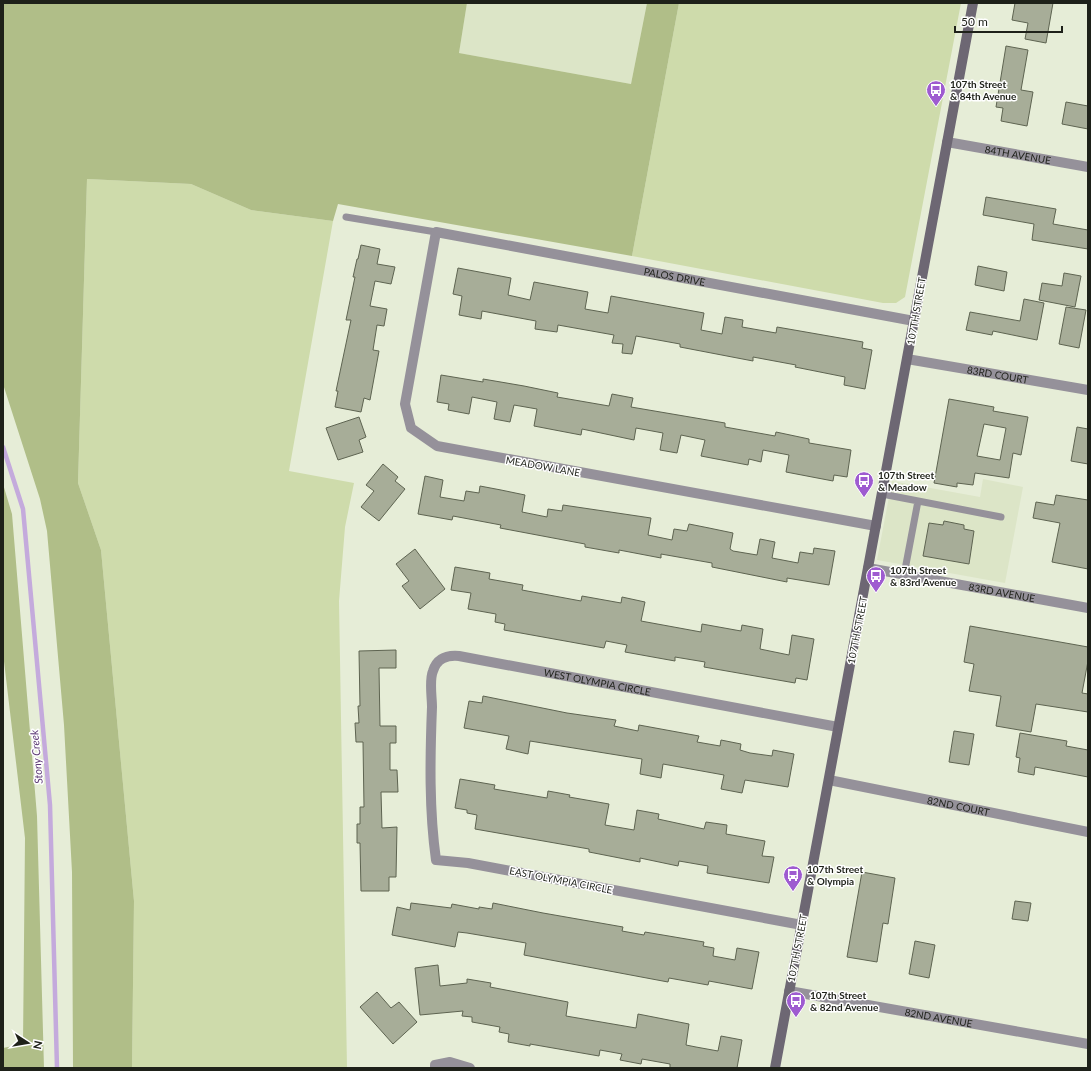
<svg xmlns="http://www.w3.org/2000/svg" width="1091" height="1071" font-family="Lato,sans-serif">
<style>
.built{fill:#dce5c7}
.green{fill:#cedbab}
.forest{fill:#b0be88}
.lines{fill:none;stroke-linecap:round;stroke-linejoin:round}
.stream{stroke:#c4aadc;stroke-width:4.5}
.building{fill:#a7ad98;stroke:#5e6451;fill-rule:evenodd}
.lane{stroke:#95919a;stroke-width:7}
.street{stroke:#95919a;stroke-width:10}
.secondary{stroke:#6d6773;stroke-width:10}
.labels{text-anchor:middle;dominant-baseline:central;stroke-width:3;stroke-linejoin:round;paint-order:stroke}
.poi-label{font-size:10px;font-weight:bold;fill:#1e2119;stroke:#fff;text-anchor:start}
.street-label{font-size:10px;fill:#1e2119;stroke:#fff}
.water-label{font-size:11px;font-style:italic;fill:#5c3976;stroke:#fff}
</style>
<rect width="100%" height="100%" fill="#e6edd7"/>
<!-- built -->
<path class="built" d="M 467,3 L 647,3 L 631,84 L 459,53 Z
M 983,479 L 1023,487 L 1005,583 L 877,560 L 892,481 L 980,497 Z"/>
<!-- green -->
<path class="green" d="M 679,3 L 961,3 L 905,297 L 896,303 L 883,303 L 632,256 Z
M 87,179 L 191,184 L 251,210 L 333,221 L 289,471 L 354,483 L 345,527 L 339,601 L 347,1068 L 132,1068 L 134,901 L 101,550 L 78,483 Z"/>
<!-- forest -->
<path class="forest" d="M 3,3 L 467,3 L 459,53 L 631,84 L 647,3 L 679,3 L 632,256 L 338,204 L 333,221 L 251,210 L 191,184 L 87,179 L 78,483 L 101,550 L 134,901 L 132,1068 L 73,1068 L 72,872 L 64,725 L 47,531 L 40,499 L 3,384 Z
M 3,484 L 12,514 L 37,816 L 44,1068 L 3,1068 L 3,1048 L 23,1044 L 25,838 L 3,653 Z"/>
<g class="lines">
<!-- stream -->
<path class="stream" d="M 3,447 L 23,509 L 50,805 L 57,1068"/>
</g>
<!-- building -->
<path class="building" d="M 1015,3 L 1053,3 L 1046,43 L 1025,39 L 1028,23 L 1012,20 Z
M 1006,46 L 1028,50 L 1021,90 L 1033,92 L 1027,126 L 1001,121 L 1003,108 L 996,107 Z
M 1066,102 L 1088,106 L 1088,129 L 1062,124 Z
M 986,197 L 1056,209 L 1053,224 L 1088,230 L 1088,249 L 1032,240 L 1034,224 L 983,215 Z
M 361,245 L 380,249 L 377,264 L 395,267 L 391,284 L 375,281 L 370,306 L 387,309 L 384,326 L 377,325 L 373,350 L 379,351 L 370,400 L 364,398 L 361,412 L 335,407 L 338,391 L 336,391 L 351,320 L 346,320 L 355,277 L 353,277 L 357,259 L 358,259 Z
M 978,266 L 1007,272 L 1004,291 L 975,285 Z
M 458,268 L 511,278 L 508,295 L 530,300 L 534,282 L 588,292 L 585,309 L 608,313 L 611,296 L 704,313 L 701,330 L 722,334 L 725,317 L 743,320 L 742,327 L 776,333 L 777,327 L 863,342 L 862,348 L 872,350 L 865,389 L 844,385 L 845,377 L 795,367 L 796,365 L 753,357 L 753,361 L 680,347 L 680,344 L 636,336 L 632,354 L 622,353 L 623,344 L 612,343 L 614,335 L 558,325 L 557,332 L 535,329 L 536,321 L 482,311 L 481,319 L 459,315 L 462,296 L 453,294 Z
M 1064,273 L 1081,276 L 1075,307 L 1039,300 L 1042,283 L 1062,286 Z
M 1024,299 L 1044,303 L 1037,340 L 993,331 L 992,335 L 966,330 L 970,312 L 1020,321 Z
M 1066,307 L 1086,310 L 1079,348 L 1059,344 Z
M 441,375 L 483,382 L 483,379 L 524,386 L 558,393 L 557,397 L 609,406 L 612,394 L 633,398 L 631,407 L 725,423 L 725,427 L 775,436 L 776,432 L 809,439 L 809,443 L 851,450 L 847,477 L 834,475 L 833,481 L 786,472 L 789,455 L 763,450 L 761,462 L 749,459 L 748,465 L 701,456 L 705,440 L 681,435 L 677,453 L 660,450 L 663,433 L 636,428 L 634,440 L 582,429 L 581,435 L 560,431 L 534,426 L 537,409 L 514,405 L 510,422 L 494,419 L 497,402 L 472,397 L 469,414 L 448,410 L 449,404 L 437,402 Z
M 949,399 L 994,407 L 993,411 L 1028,417 L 1021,455 L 1013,453 L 1009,478 L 975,473 L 973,485 L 957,483 L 957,487 L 934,483 ZM 984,424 L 1006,428 L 1000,460 L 977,456 Z
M 359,417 L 366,437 L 359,440 L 363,452 L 338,460 L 326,428 Z
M 1077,427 L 1088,429 L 1088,464 L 1071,461 Z
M 383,464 L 398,477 L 395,481 L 405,489 L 379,521 L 361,507 L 374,491 L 366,485 Z
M 425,476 L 443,480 L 440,497 L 464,501 L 466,491 L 479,493 L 480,486 L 501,490 L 525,495 L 522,512 L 547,517 L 548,509 L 562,511 L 563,505 L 651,518 L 648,535 L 672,540 L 674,529 L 687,531 L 689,524 L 709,528 L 733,533 L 730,549 L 733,551 L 757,555 L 760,539 L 775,542 L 772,558 L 798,563 L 800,552 L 813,554 L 814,548 L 835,551 L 829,585 L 787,578 L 787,582 L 712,567 L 712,563 L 661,554 L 661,558 L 619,550 L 619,553 L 585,547 L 585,544 L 500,528 L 501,525 L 453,516 L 452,520 L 418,514 Z
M 1056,495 L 1088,500 L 1088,569 L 1052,562 L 1060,523 L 1033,518 L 1036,502 L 1054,505 Z
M 944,521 L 964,525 L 964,529 L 974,531 L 969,564 L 923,556 L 929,523 L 943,525 Z
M 415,549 L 445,589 L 420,609 L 402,586 L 409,581 L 396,564 Z
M 455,567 L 490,573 L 489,579 L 523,585 L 522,590 L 581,601 L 582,596 L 621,603 L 622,597 L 645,602 L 641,621 L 701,632 L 702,624 L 741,631 L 742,625 L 763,629 L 760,649 L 789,655 L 792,635 L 814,639 L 807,680 L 796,678 L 795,683 L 704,667 L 705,662 L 675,657 L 675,661 L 625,652 L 627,645 L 606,641 L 604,648 L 504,630 L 505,624 L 495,622 L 496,614 L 468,609 L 471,593 L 451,590 Z
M 970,626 L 1088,647 L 1088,661 L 1082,693 L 1088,694 L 1088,712 L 1036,704 L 1031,732 L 996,726 L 1001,696 L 969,691 L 974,664 L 964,662 Z
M 396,650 L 396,668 L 379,668 L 380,726 L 396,726 L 396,743 L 390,743 L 390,770 L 397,770 L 398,792 L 381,792 L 382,828 L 397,827 L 396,877 L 389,877 L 389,891 L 361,891 L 360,843 L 357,843 L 357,824 L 360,824 L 360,807 L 364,807 L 363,742 L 356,742 L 355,723 L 359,723 L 358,706 L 360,706 L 359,651 Z
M 483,696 L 567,713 L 616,720 L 614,726 L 638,731 L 639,725 L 699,736 L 697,742 L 720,746 L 721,740 L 741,744 L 740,750 L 750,753 L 772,756 L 773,750 L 794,754 L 788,787 L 745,780 L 742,793 L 721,789 L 724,775 L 663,764 L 661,778 L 640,774 L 642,759 L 530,741 L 528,754 L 506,749 L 509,736 L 464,728 L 469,701 L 482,703 Z
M 954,731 L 974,734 L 969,765 L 949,762 Z
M 1020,733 L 1067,741 L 1066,746 L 1088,750 L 1088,777 L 1035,767 L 1034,775 L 1018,772 L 1020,758 L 1016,757 Z
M 460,779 L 495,785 L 494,789 L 547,798 L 548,791 L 570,795 L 569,797 L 609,804 L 605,825 L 634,830 L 637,810 L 659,814 L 658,819 L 704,829 L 706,822 L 727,825 L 726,834 L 765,841 L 762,856 L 774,857 L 769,883 L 707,873 L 708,866 L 679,861 L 678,866 L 640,858 L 640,862 L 589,852 L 589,849 L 475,829 L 477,815 L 467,813 L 467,810 L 455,808 Z
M 862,872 L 895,878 L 888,924 L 883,923 L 877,962 L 847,957 Z
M 1015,901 L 1031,903 L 1028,921 L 1012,919 Z
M 411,903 L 451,908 L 452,904 L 479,909 L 479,907 L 492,909 L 493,903 L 543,913 L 623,927 L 622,931 L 644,935 L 645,932 L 704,942 L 703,946 L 714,948 L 713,956 L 735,960 L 737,948 L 759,952 L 752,989 L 709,981 L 708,985 L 669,978 L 668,982 L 524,955 L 526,943 L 467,933 L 458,932 L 455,947 L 392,935 L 397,907 L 410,910 Z
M 915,941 L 935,945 L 929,978 L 909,974 Z
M 438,965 L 440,986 L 467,983 L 467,979 L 491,983 L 490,987 L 568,1002 L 566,1016 L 636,1028 L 638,1014 L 689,1024 L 686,1045 L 696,1047 L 718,1051 L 721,1036 L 742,1040 L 737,1068 L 670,1068 L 670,1064 L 642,1059 L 641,1064 L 620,1060 L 622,1054 L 600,1050 L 599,1056 L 530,1044 L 530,1046 L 508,1042 L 509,1034 L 499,1032 L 500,1027 L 472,1022 L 472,1017 L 462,1016 L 463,1011 L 420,1015 L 415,968 Z
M 377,992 L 391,1008 L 399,1002 L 417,1022 L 393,1044 L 360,1007 Z"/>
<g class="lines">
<!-- lane -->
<path class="lane" d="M 346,217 L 436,232
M 882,494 L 1001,517
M 904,575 L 918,501"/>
<!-- street -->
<g class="street">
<path id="s1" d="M 947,142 L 1088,167"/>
<path id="s2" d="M 907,359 L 1088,390"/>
<path id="s3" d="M 876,526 L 437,446 L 411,428 L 405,404 L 436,232 L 914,321"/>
<path id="s4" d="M 868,568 L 1088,608"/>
<path id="s5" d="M 829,780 L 1088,832"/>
<path id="s6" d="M 802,925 L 468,863 L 436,860 C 429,810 430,758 432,707 C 432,697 429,680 433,671 C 437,658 447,655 459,656 L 838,727"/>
<path id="s7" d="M 789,991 L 1088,1044"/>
<path d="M 435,1068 L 435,1065 L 450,1062 L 470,1068"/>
</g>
<!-- secondary -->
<path class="secondary" d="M 775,1068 L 973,3"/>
</g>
<!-- icons -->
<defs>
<symbol id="bus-pin" viewBox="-11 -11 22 30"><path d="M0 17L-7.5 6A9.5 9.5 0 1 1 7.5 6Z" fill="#9e5bd0" stroke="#fff"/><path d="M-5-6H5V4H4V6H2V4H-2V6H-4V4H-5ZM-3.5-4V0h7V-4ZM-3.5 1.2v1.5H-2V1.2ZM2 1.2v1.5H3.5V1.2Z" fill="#fff"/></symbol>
</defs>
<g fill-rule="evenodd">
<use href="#bus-pin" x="925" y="79" width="22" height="30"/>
<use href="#bus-pin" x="853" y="470" width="22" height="30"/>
<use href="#bus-pin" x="865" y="565" width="22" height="30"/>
<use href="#bus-pin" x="782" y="864" width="22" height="30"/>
<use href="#bus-pin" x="785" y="990" width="22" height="30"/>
</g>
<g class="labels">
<!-- poi labels -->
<g class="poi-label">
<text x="950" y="84">107th Street<tspan x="950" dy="12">&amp; 84th Avenue</tspan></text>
<text x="878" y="475">107th Street<tspan x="878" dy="12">&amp; Meadow</tspan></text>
<text x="890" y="570">107th Street<tspan x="890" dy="12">&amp; 83rd Avenue</tspan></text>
<text x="807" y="869">107th Street<tspan x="807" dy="12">&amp; Olympia</tspan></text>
<text x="810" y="995">107th Street<tspan x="810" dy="12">&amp; 82nd Avenue</tspan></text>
</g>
<!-- street labels -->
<g class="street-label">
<text stroke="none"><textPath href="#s1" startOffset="72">84TH AVENUE</textPath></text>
<text stroke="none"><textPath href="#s3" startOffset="920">PALOS DRIVE</textPath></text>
<text transform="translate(916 311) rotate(-80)">107TH STREET</text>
<text stroke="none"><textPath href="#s2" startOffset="92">83RD COURT</textPath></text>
<text transform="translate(543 466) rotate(10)">MEADOW LANE</text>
<text stroke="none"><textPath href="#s4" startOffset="136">83RD AVENUE</textPath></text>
<text transform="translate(857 630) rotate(-79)">107TH STREET</text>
<text stroke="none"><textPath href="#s6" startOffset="735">WEST OLYMPIA CIRCLE</textPath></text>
<text stroke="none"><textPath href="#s5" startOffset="132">82ND COURT</textPath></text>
<text transform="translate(561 880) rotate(11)">EAST OLYMPIA CIRCLE</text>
<text transform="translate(797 948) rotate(-79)">107TH STREET</text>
<text stroke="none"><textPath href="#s7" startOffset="152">82ND AVENUE</textPath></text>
</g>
<!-- water labels -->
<g class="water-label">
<text transform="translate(36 757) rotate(-95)">Stony Creek</text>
</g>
</g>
<!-- border -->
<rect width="1091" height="1071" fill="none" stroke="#1e2119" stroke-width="8"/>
<!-- north arrow -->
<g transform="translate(28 1043) rotate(102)" stroke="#ffffff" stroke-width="3" paint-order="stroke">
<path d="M0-3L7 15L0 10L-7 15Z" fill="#1e2119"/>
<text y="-6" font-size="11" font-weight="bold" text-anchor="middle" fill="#1e2119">N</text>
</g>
<!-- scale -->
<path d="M955 26v6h107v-6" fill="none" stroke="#1e2119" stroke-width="2"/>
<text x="961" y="26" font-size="12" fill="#1e2119" stroke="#ffffff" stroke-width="3" paint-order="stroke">50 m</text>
</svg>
